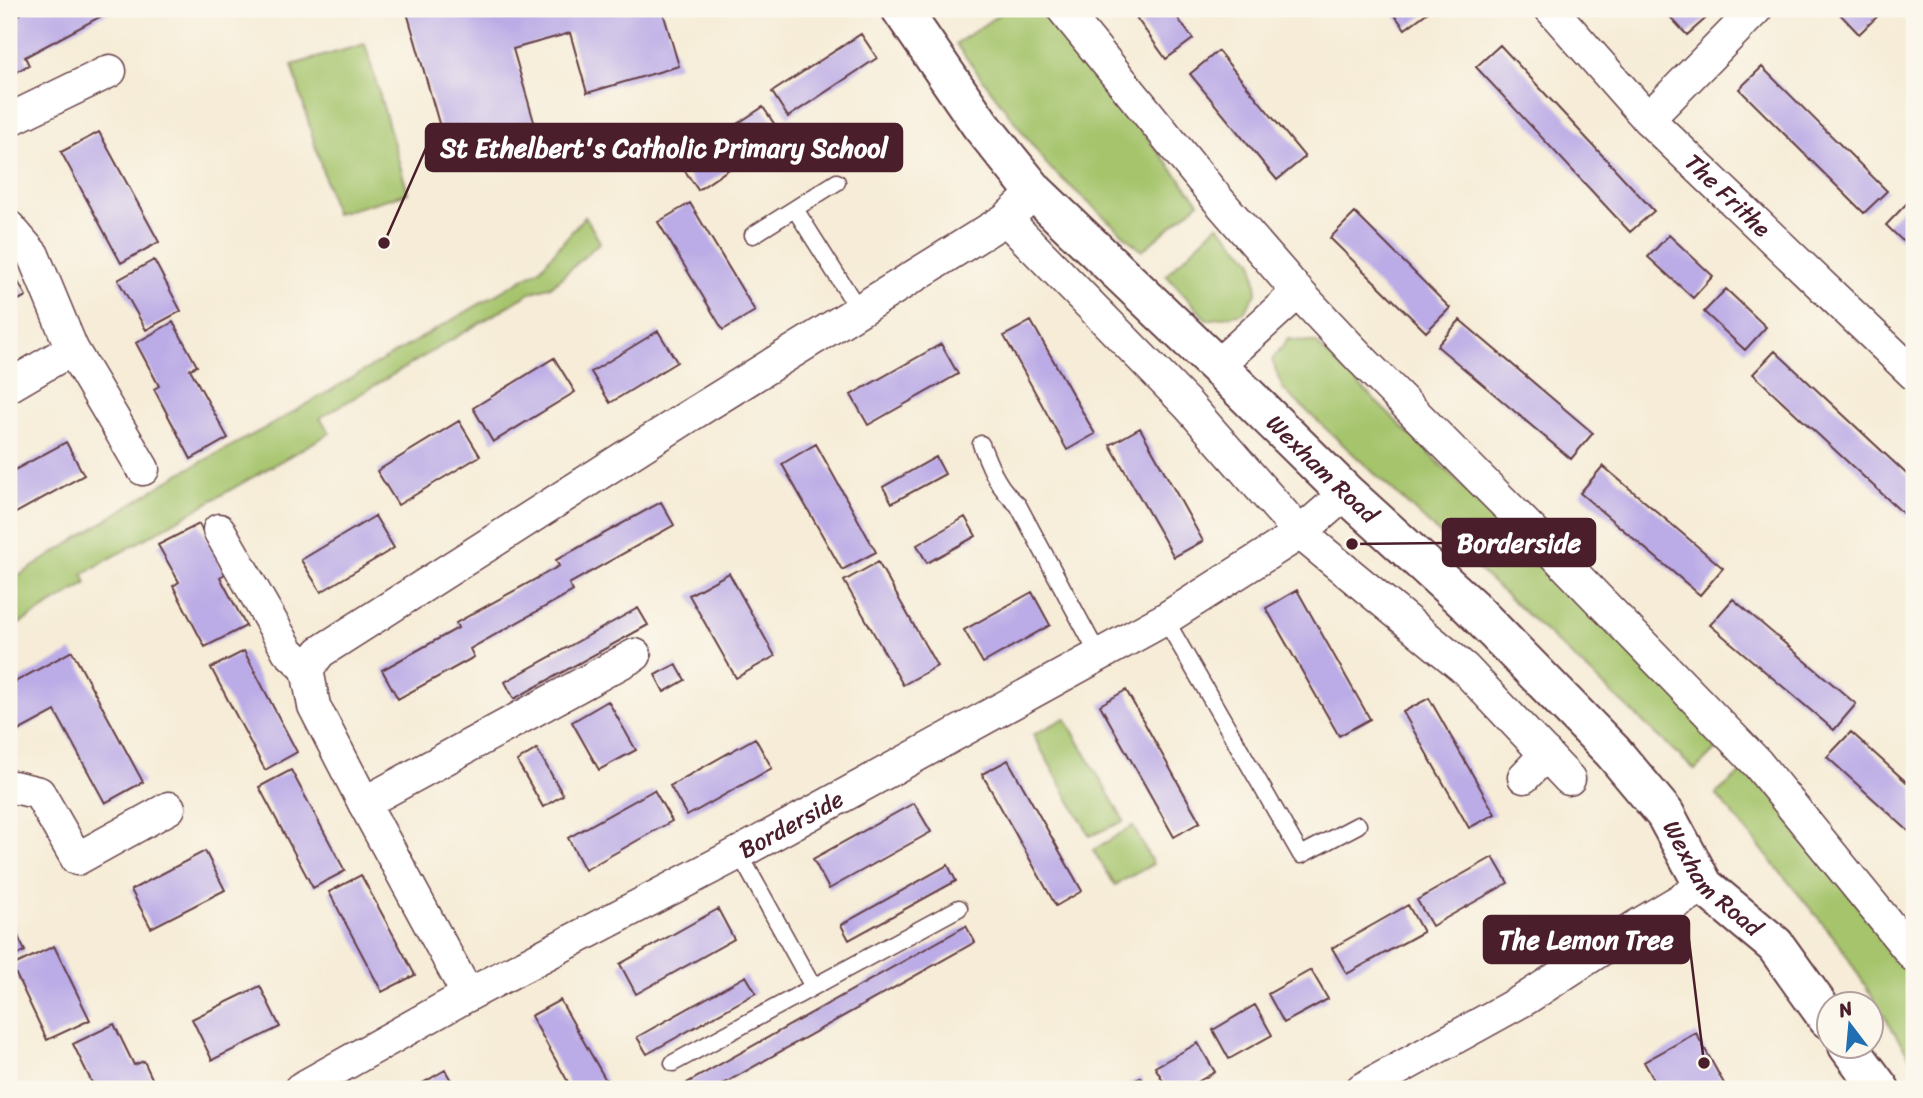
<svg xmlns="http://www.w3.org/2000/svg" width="1923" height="1098" font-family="Sriracha,sans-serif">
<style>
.green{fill:#a5c46c;stroke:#78724c;stroke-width:2}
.building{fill:#bbabe6}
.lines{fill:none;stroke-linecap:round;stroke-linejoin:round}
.service-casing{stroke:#643e45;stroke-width:19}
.minor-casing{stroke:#643e45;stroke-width:35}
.tertiary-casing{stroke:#643e45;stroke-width:42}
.service{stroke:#fff;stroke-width:16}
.minor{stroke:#fff;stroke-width:32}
.tertiary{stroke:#fff;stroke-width:38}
.labels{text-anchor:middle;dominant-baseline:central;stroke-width:7;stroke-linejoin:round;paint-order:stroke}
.street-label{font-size:24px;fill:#4a1f2b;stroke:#fbf7ec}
.leader{fill:none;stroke:#4a1f2b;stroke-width:2.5}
.callout-dot{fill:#4a1f2b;stroke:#fbf7ec;stroke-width:2.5}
.callout{fill:#4a1f2b;stroke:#4a1f2b;stroke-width:2.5}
.callout-label{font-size:26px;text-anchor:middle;font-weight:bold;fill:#fff}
</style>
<rect width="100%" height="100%" fill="#fbf7ec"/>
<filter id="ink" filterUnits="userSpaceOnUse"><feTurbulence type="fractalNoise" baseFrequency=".0143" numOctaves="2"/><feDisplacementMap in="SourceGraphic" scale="14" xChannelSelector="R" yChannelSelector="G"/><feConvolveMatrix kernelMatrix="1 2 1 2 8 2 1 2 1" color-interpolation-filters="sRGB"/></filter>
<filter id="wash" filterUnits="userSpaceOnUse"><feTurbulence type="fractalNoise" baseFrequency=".00686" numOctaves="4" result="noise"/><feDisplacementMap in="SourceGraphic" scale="28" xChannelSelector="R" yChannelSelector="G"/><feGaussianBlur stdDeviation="1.57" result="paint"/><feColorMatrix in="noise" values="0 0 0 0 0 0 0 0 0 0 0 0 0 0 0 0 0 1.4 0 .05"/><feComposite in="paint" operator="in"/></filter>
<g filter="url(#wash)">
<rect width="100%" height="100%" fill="#f6ecd7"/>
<!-- green -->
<path class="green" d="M 1007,9 L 1043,9 L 1199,202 L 1142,251 L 1049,167 L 956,44 Z
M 365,44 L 408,193 L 335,214 L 292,65 Z
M 585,216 L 600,242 L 552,286 L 532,292 L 320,418 L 330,433 L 83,574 L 87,583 L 9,630 L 9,582 L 175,476 L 269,426 L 540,269 Z
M 1218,225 L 1253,261 L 1257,292 L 1243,313 L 1207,320 L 1166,275 Z
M 1288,339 L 1316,343 L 1724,741 L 1695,770 L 1283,389 L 1272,360 Z
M 1065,718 L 1124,821 L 1090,836 L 1033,735 Z
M 1748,767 L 1914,972 L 1914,1064 L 1838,942 L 1716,794 Z
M 1133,826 L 1153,864 L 1115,885 L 1093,850 Z"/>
<g id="blocks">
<!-- building -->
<path class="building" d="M 29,9 L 107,9 L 109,12 L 25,57 L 29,65 L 9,76 L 9,20 Z
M 406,9 L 662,9 L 679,66 L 587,93 L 570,33 L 513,49 L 537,132 L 449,158 Z
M 1130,9 L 1171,9 L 1193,39 L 1166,59 Z
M 1390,9 L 1432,9 L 1405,29 Z
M 1663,9 L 1708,9 L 1712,13 L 1687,35 Z
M 1841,9 L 1885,9 L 1859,34 L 1838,12 Z
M 861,34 L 877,58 L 788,117 L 772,92 Z
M 1500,45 L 1654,211 L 1630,232 L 1476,67 Z
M 1218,51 L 1305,157 L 1277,180 L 1190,74 Z
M 1762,67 L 1887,191 L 1864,213 L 1739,89 Z
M 763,107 L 781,134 L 698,190 L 679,162 Z
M 99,132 L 159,242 L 121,263 L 61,152 Z
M 1910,200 L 1914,205 L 1914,252 L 1886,225 Z
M 690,203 L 755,311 L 723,330 L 658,222 Z
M 1355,213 L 1450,308 L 1426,332 L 1330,238 Z
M 1669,235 L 1713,276 L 1693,298 L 1648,257 Z
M 154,260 L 181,311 L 146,330 L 118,280 Z
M 9,266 L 26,296 L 9,305 Z
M 1726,289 L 1766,327 L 1745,350 L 1704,312 Z
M 1460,320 L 1593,433 L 1571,459 L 1437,346 Z
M 1031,321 L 1095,434 L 1067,450 L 1004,336 Z
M 173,322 L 197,366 L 190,369 L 228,438 L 191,459 L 154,389 L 159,386 L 136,343 Z
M 658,331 L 677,362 L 610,403 L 591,372 Z
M 941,344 L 958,374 L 868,425 L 851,395 Z
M 1775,351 L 1914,481 L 1914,510 L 1907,517 L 1753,374 Z
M 554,358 L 575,392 L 493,442 L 473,408 Z
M 459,421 L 480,456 L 398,505 L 377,471 Z
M 1140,428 L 1203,541 L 1174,557 L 1110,445 Z
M 66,442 L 84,475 L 12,515 L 9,509 L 9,473 Z
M 816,444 L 876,552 L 842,570 L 782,464 Z
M 936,457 L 945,474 L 892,503 L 883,487 Z
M 1603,466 L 1723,568 L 1700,595 L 1580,493 Z
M 661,502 L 674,525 L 569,584 L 573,591 L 470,649 L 474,657 L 398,699 L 382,670 L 458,628 L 456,623 L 559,566 L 556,560 Z
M 375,516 L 394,548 L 321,592 L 301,560 Z
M 965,517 L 976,536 L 927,563 L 917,545 Z
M 199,524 L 225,574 L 220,577 L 246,626 L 205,647 L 173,586 L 179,582 L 158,545 Z
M 878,562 L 937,666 L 903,685 L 844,581 Z
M 729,573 L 775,656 L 736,678 L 689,595 Z
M 1297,590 L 1370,719 L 1339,736 L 1266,608 Z
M 1032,592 L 1050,625 L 983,663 L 964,630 Z
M 1733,599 L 1856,704 L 1834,730 L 1710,625 Z
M 638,608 L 648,625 L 514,699 L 505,682 Z
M 72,651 L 143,782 L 105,803 L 55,711 L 9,736 L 9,685 Z
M 244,651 L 297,752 L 265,770 L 211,668 Z
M 676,664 L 685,680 L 664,692 L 655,675 Z
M 1126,690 L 1200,822 L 1174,837 L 1100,705 Z
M 1429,698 L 1495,814 L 1469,828 L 1403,712 Z
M 608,701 L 636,750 L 599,770 L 572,722 Z
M 1851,732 L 1914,789 L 1914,836 L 1827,757 Z
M 755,738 L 772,768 L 687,816 L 670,786 Z
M 537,749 L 563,795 L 543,807 L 517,761 Z
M 1008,760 L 1082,891 L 1056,906 L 982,774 Z
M 291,770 L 345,871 L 313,888 L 259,787 Z
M 654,790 L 672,821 L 585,870 L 568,838 Z
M 914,803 L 931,832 L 829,889 L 813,859 Z
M 205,851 L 225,890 L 151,928 L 131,890 Z
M 1493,857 L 1508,883 L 1432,926 L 1417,900 Z
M 948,865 L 956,881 L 849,940 L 841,925 Z
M 361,875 L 415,975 L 382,992 L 329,892 Z
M 1408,905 L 1423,932 L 1347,974 L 1332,948 Z
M 718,909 L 734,939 L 636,994 L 620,964 Z
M 9,918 L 25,951 L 9,959 Z
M 966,926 L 975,942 L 714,1089 L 690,1089 L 687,1083 Z
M 54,946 L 90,1020 L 47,1040 L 12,966 Z
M 1311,970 L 1328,999 L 1284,1023 L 1268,994 Z
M 746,976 L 756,993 L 647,1054 L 637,1037 Z
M 260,986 L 280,1027 L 212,1060 L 192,1019 Z
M 560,1000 L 611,1089 L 572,1089 L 531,1016 Z
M 1255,1005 L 1272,1035 L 1229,1059 L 1213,1030 Z
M 114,1024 L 134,1065 L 144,1061 L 157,1089 L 95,1089 L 73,1044 Z
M 1696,1033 L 1727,1089 L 1659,1089 L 1644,1062 Z
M 1198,1043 L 1215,1072 L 1185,1089 L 1168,1089 L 1155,1067 Z
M 445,1070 L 456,1089 L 417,1089 L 416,1087 Z
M 1141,1077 L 1147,1089 L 1119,1089 Z"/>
</g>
</g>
<g filter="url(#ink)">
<use href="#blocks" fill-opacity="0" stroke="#643e45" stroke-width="2"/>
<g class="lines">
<defs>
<path id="service" d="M 795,209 L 860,312
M 753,235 L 837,182
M 981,444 C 991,469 997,487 1018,505 L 1098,654
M 1165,619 L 1301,855 L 1358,825
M 739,853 L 813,987
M 673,1063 L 959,908"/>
<g id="minor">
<path d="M 1063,9 L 1219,201 L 1298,292 L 1361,359 L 1544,543 L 1757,763 L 1914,956"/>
<path id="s1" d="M 1551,9 L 1648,119 L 1914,374"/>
<path d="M 1648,119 L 1756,9"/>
<path d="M 9,120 L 110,71"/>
<path d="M 1006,219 L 1188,405 L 1300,533 L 1464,668 L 1569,779"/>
<path d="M 9,227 L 33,255 L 72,349 L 143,469"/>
<path d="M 1217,366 L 1298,292"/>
<path d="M 9,386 L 72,349"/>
<path d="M 219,530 L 288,651 L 307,669"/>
<path d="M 1524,777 L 1546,754"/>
<path d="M 9,789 L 14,787 L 39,793 L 77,859 L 169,808"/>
<path d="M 364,803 L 635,655"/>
<path d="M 468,995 L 364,803 L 314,706 L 307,669 L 320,652 L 686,418 L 1006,219 L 1035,192"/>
<path id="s2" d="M 300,1089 L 468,995 L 739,853 L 1165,619 L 1300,533 L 1346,493"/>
<path d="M 1362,1089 L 1525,999 L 1640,924 L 1704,886"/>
</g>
<g id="tertiary">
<path id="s3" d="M 901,9 L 980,124 L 1035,192 L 1217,366 L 1346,493 L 1471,607 L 1613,752 L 1665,814 L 1704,886 L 1775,945 L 1828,1019"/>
<path d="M 1848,1046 L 1880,1089"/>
</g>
</defs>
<!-- service casing -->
<use href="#service" class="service-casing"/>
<!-- minor casing -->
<use href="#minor" class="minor-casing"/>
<!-- tertiary casing -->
<use href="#tertiary" class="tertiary-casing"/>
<!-- service -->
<use href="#service" class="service"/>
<!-- minor -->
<use href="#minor" class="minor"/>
<!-- tertiary -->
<use href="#tertiary" class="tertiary"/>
</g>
</g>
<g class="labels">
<!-- street labels -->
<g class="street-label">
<text stroke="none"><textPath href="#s1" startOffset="257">The Frithe</textPath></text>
<text stroke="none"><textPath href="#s3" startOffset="626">Wexham Road</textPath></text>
<text stroke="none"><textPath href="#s2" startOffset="558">Borderside</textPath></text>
<text stroke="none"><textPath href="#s3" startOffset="1194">Wexham Road</textPath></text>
</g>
</g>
<!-- callouts -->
<path class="leader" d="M384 243L426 148M1352 544L1443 543M1704 1063L1689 940"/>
<g class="callout-dot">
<circle cx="384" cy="243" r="7"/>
<circle cx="1352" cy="544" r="7"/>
<circle cx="1704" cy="1063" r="7"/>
</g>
<g class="callout">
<rect x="426" y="124" width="476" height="47" rx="7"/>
<rect x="1443" y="519" width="152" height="47" rx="7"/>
<rect x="1484" y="916" width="205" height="47" rx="7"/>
</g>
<g class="callout-label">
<text x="664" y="157">St Ethelbert's Catholic Primary School</text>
<text x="1519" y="552">Borderside</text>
<text x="1586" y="949">The Lemon Tree</text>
</g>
<!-- margin -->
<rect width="1923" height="1098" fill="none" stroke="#fbf7ec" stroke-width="35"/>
<!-- north arrow -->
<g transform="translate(1850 1025) rotate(344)"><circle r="33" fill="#fbf7ec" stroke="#b4a19f" stroke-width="2"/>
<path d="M0-5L12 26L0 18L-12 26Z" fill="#1f6fb2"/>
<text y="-10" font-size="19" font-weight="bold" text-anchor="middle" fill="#4a1f2b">N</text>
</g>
</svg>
